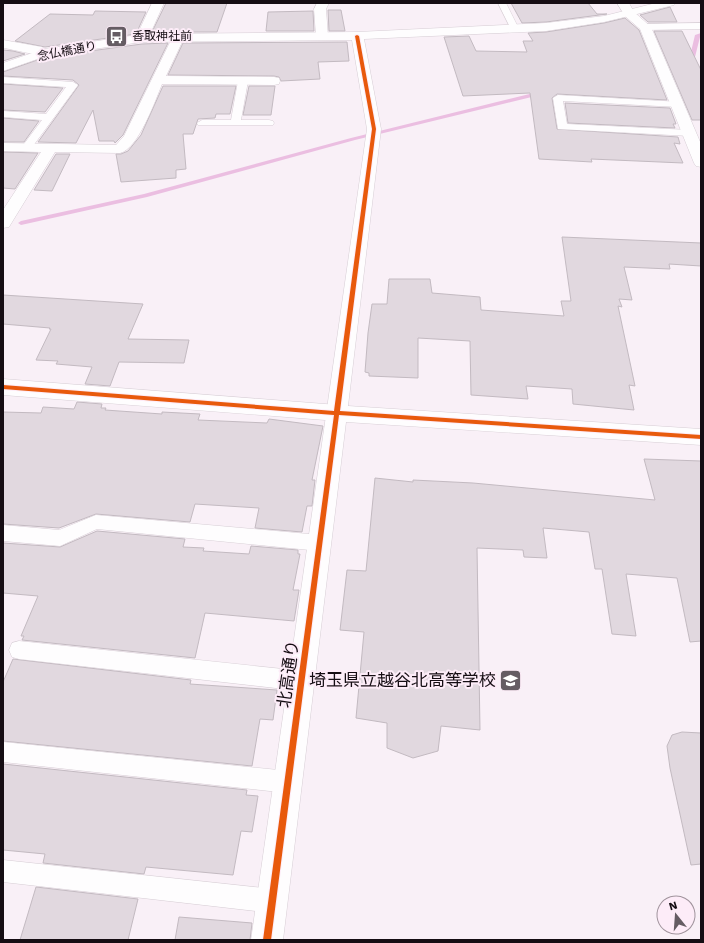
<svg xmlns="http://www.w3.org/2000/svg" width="704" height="943" font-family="'Work Sans','Noto Sans JP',sans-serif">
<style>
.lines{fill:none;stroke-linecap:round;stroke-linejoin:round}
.stream{fill:#ebbee1;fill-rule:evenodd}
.building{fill:#e1d8df;stroke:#c3bac1}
.service-casing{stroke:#d7ced5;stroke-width:1}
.minor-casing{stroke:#d7ced5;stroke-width:1}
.tertiary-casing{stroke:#d7ced5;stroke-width:1}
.service{fill:#fefdfe;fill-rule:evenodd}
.minor{fill:#fefdfe;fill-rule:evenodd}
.tertiary{fill:#fefdfe;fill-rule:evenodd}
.cycleway-casing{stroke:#fdecf8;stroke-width:2}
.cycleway{fill:#e8590c;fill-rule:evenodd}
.labels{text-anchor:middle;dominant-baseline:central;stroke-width:4;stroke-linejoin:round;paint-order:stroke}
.far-poi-label{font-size:12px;fill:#150d13;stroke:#fdecf8;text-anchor:start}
.far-street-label{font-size:12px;fill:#150d13;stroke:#fdecf8}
.near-street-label{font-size:17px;fill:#150d13;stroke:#fdecf8}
.near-poi-label{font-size:17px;fill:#150d13;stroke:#fdecf8;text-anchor:end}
</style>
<rect width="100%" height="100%" fill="#f9f0f7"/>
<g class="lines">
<!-- stream -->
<path class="stream" d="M 701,33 L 695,57 L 683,60 L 683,58 L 690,56 L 695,35 Z
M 542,91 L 544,92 L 544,94 L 355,140 L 147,197 L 21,225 L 18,223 L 21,221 L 144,194 L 351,138 Z"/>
</g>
<!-- building -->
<path class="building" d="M 166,3 L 227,3 L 217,32 L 152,32 Z
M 511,3 L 588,3 L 597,14 L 607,14 L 546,22 L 522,23 Z
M 670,7 L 677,22 L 648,22 L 640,15 Z
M 328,10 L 341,10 L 345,31 L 329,31 Z
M 95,11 L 146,12 L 136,34 L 45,47 L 15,41 L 50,14 L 93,15 Z
M 313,11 L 314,31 L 266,31 L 268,12 Z
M 625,18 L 639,30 L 667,100 L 557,94 L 552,98 L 557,129 L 678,137 L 680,144 L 674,143 L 683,163 L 591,159 L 592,162 L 539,159 L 530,93 L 463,96 L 444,37 L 469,36 L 476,51 L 527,52 L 523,41 L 533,41 L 528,33 L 546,32 L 604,23 Z
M 654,31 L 682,31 L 701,70 L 701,120 L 692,120 Z
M 347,42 L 349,61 L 318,62 L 320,79 L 281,81 L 279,77 L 274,76 L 168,75 L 183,43 Z
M 168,43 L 123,135 L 115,143 L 114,141 L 99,141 L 93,110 L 76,143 L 38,142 L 79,85 L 73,80 L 3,76 L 3,72 L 46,57 L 142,44 Z
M 3,50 L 13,51 L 25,54 L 3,61 Z
M 3,84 L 63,88 L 45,112 L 3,110 Z
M 163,86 L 236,86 L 230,114 L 216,114 L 215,118 L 198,119 L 193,134 L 183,134 L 186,169 L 176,170 L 176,178 L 121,182 L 116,154 L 121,154 L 128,151 L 141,135 Z
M 249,86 L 275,86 L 271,115 L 243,115 Z
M 565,103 L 670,108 L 676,124 L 673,124 L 675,128 L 568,123 Z
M 3,118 L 39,121 L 24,142 L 3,142 Z
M 3,152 L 38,153 L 15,189 L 3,188 Z
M 56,154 L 70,154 L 52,191 L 34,190 Z
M 562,237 L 701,243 L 701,266 L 669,264 L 670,269 L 624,267 L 632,300 L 619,299 L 622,307 L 618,306 L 635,386 L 629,385 L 634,410 L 573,404 L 572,389 L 526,386 L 528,399 L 471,395 L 470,341 L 418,338 L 418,378 L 369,376 L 369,373 L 365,372 L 368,333 L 372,304 L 387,304 L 389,279 L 430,279 L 432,293 L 480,297 L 481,310 L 564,316 L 561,301 L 571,301 Z
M 3,295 L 143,304 L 128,339 L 189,340 L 184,363 L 119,362 L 110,386 L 85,384 L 92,367 L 56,364 L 58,361 L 36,360 L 51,329 L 49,329 L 50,328 L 3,324 Z
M 77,402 L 102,404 L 101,408 L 106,408 L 105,410 L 162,414 L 162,412 L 200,414 L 198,420 L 267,423 L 269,419 L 323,426 L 312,480 L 315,480 L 312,506 L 307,506 L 302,532 L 255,528 L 259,508 L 195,504 L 190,522 L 96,514 L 59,528 L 3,524 L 3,412 L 41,413 L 43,407 L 74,409 Z
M 644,459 L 701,461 L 701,641 L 690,642 L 677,578 L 626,574 L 636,636 L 612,634 L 602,569 L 595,569 L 589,532 L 543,528 L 547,558 L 524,557 L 523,550 L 477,548 L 480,730 L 441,726 L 438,751 L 413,758 L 387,748 L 387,723 L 356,718 L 364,632 L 340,630 L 347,570 L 366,571 L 375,478 L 413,482 L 413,480 L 473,483 L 655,500 Z
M 97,531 L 185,539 L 183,547 L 204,548 L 203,551 L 249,554 L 251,546 L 298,550 L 298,554 L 300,554 L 293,590 L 299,590 L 294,621 L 205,613 L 195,658 L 22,640 L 24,636 L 21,636 L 38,596 L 3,593 L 3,543 L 60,547 Z
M 13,659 L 191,680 L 190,684 L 277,690 L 273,720 L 260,719 L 252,766 L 3,741 L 3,682 Z
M 682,732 L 701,733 L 701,864 L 691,865 L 670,768 L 667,746 L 672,735 Z
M 3,764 L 247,790 L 246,795 L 258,796 L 252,832 L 241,831 L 233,875 L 146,867 L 144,874 L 43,863 L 45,854 L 3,850 Z
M 36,887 L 138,899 L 128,940 L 20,940 Z
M 179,917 L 252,923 L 250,940 L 175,940 Z"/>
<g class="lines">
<defs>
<path id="service" d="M 498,3 L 506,3 L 519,29 L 518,31 L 512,31 Z
M 701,23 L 701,29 L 645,30 L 641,27 L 645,24 Z
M 3,77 L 73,82 L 78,85 L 30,150 L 26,151 L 21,148 L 42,120 L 3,117 L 3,111 L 46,114 L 66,87 L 3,83 Z
M 243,78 L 248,81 L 241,120 L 269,120 L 273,121 L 274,123 L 273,125 L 198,125 L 197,123 L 202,120 L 231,120 L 238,81 Z
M 558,95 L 681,102 L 683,104 L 678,107 L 563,101 L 567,124 L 690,130 L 695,133 L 690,136 L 558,129 L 553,98 Z
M 96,515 L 320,535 L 326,538 L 329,543 L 326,548 L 320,551 L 97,529 L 60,546 L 3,541 L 3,525 L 59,530 Z
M 19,641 L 302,671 L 309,674 L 312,681 L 309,688 L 302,691 L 19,659 L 12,657 L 9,650 L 12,643 Z
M 3,742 L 288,771 L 296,774 L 299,782 L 296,790 L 288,793 L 3,762 Z
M 3,860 L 273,889 L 281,893 L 285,901 L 281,909 L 273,913 L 3,882 Z"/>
<path id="minor" d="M 317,3 L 329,3 L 326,9 L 328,36 L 326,39 L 318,39 L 316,36 L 314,9 Z
M 617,3 L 629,3 L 634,12 L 651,27 L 701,144 L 701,167 L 696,166 L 694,163 L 640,29 L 625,16 Z
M 178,34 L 182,35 L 184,38 L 166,76 L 274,77 L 279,78 L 280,81 L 279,84 L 274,85 L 162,84 C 155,101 138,149 120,153 L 55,152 L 9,227 L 3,228 L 3,210 L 41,152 L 3,151 L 3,143 L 116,145 L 124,136 L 172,38 L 174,35 Z
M 3,40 L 42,47 L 50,53 L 48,56 C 43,57 12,49 3,48 Z
M 3,379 L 338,405 L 345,407 L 348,413 L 345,419 L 338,421 L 3,395 Z"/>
<path id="tertiary" d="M 152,3 L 164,3 L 150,34 L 357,32 L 546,23 L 604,16 L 656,3 L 676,3 L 674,5 L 604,22 L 546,31 L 364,39 L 381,129 L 348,406 L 701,429 L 701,445 L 346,422 L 283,940 L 251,940 L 367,129 L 352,40 L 142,42 L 46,56 L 3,71 L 3,63 L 44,49 L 137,35 Z"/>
</defs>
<!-- service casing -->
<use href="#service" class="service-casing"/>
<!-- minor casing -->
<use href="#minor" class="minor-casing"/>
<!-- tertiary casing -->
<use href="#tertiary" class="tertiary-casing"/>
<!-- service -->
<use href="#service" class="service"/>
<!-- minor -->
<use href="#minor" class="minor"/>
<!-- tertiary -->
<use href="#tertiary" class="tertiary"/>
<defs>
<path id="cycleway" d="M 357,35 L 359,36 L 376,129 L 340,411 L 701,435 L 701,439 L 339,415 L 271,940 L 263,940 L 334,415 L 3,389 L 3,385 L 334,411 L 372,129 L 355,36 Z"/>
</defs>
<!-- cycleway casing -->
<use href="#cycleway" class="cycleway-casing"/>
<!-- cycleway -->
<use href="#cycleway" class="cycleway"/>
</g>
<!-- icons -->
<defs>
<symbol id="bus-square" viewBox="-11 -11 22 22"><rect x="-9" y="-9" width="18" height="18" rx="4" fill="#655c63" stroke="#fdecf8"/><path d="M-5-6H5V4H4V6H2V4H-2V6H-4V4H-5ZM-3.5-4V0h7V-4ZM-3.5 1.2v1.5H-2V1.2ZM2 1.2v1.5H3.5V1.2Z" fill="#fff"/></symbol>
<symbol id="school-square" viewBox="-11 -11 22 22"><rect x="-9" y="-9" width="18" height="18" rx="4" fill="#655c63" stroke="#fdecf8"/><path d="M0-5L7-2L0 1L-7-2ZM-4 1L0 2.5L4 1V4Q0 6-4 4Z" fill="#fff"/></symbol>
</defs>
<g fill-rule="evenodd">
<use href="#bus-square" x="104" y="24" width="25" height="25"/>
<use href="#school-square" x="498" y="668" width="25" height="25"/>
</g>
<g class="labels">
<!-- far-poi labels -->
<g class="far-poi-label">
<text x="132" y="36">香取神社前</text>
</g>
<!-- far-street labels -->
<g class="far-street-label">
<text transform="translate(67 51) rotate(-11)">念仏橋通り</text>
</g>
<!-- near-street labels -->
<g class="near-street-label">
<text transform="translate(288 674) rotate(-82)">北高通り</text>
</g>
<!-- near-poi labels -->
<g class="near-poi-label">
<text x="496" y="680">埼玉県立越谷北高等学校</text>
</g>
</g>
<!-- border -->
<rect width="704" height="943" fill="none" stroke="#150d13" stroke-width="8"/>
<!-- north arrow -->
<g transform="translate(676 915) rotate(343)"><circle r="19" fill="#fdecf8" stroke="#a0939c"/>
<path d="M0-3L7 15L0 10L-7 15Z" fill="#655c63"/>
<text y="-6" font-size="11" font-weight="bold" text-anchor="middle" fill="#150d13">N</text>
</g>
</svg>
